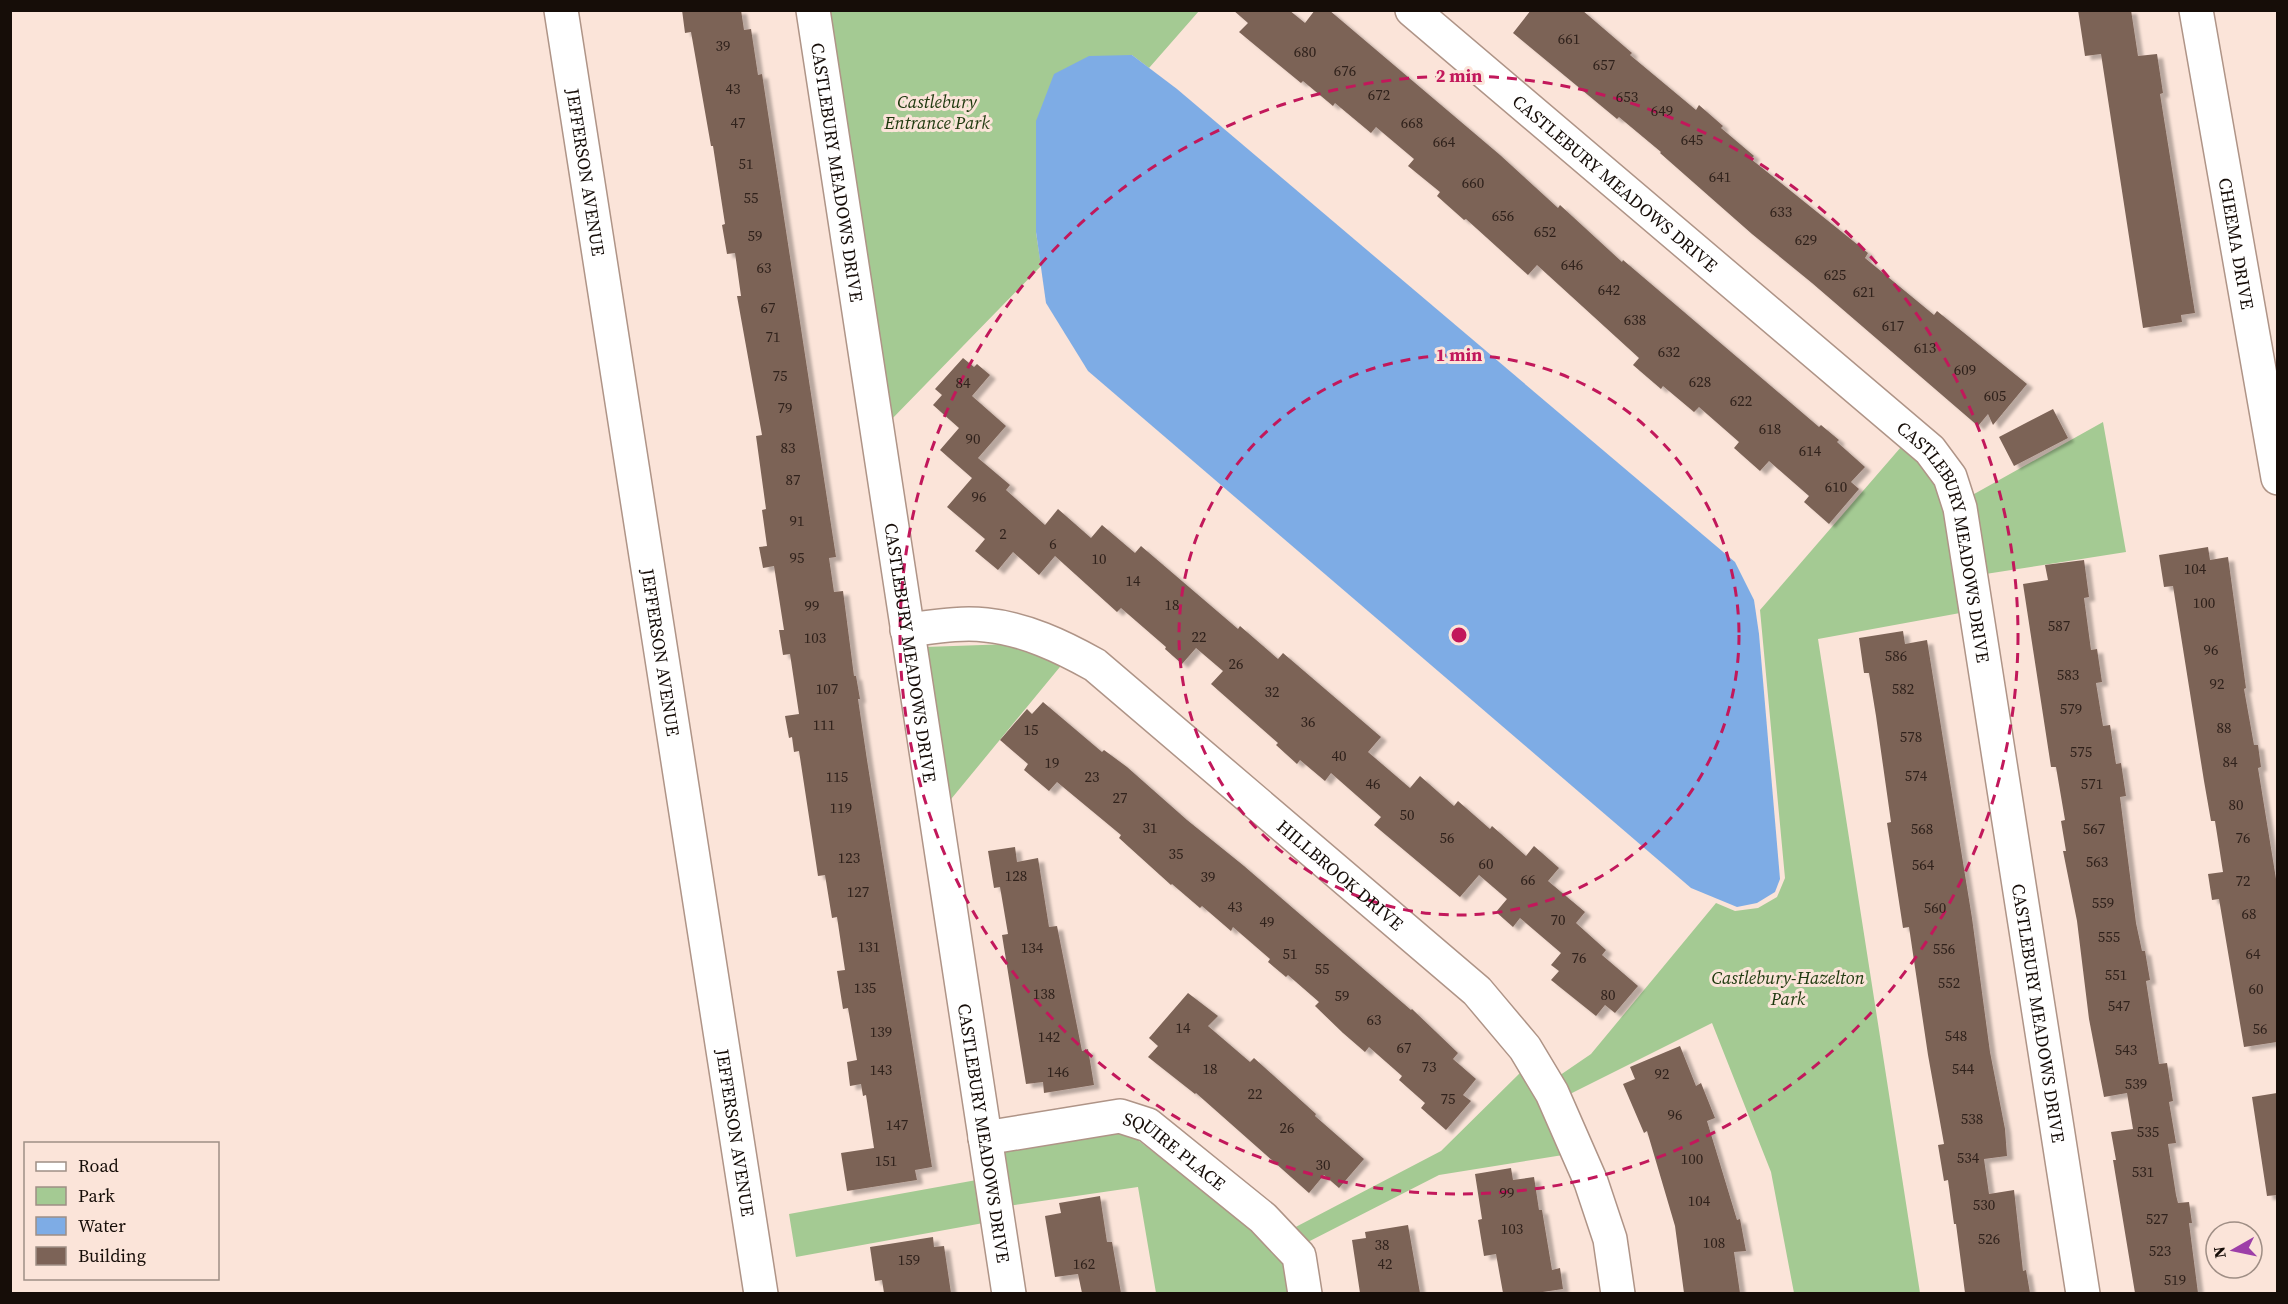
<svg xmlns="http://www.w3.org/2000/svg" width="2288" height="1304" font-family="'Source Serif 4',serif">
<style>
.green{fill:#a4ca93}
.water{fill:#7eace5}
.building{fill:#7c6357;filter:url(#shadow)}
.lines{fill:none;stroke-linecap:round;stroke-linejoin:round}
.minor-casing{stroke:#af9487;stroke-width:36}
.minor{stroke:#fff;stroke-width:33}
.ring{fill:none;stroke:#c2185b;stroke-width:3;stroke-dasharray:10 8}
.labels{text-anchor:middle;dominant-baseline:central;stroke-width:6;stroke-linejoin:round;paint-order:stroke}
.number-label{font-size:15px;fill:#30221c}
.park-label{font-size:18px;font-style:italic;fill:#1d380d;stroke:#fbe4d9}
.street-label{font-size:18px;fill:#160d08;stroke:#fbe4d9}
.centre{fill:#c2185b;stroke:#fbe4d9;stroke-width:3}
.ring-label{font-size:18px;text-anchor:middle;font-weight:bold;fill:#c2185b;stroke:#fbe4d9;stroke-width:6;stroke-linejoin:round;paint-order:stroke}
</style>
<defs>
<filter id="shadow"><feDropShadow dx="6" dy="4" stdDeviation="1.5" flood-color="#0004"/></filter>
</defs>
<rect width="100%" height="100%" fill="#fbe4d9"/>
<!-- green -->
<path class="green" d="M 818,11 L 1199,11 L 1149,68 L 1132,55 L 1036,232 L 1041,266 L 889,422 Z
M 2103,422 L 2126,552 L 1979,575 L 1967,498 Z
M 1912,440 L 1957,513 L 1971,611 L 1818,639 L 1920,1293 L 1794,1293 L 1771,1172 L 1712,1023 L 1558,1100 L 1550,1082 L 1591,1054 L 1716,903 L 1735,911 L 1758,908 L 1777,897 L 1785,878 L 1760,610 L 1901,447 Z
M 1011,644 L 1064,662 L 947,804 L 925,647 Z
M 1522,1071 L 1540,1098 L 1563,1155 L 1439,1175 L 1302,1245 L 1288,1231 L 1441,1151 Z
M 1118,1125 L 1294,1259 L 1295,1293 L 1156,1293 L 1138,1187 L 1008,1206 L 995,1144 Z
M 982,1179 L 989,1222 L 796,1257 L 789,1214 Z"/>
<!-- water -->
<path class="water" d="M 1132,55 L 1177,89 L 1735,562 L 1754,600 L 1759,634 L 1780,879 L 1775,892 L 1757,903 L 1737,907 L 1691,888 L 1088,371 L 1046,303 L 1036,232 L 1036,121 L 1054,74 L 1089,56 Z"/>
<!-- building -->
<path class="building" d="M 682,10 L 741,10 L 744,30 L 751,29 L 758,75 L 762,74 L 832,531 L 836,557 L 829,558 L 834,592 L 843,591 L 854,676 L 856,676 L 860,699 L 858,699 L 867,760 L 932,1167 L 915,1170 L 917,1180 L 847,1191 L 841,1153 L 874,1148 L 866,1095 L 863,1096 L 861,1084 L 850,1086 L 847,1062 L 857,1060 L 848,1008 L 843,1009 L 837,971 L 845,970 L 837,917 L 832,918 L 825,875 L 818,876 L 799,751 L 794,752 L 792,737 L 789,738 L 785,716 L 799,714 L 790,654 L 783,655 L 779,630 L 784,630 L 774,566 L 763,568 L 759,547 L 767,546 L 762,510 L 766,509 L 756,436 L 762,435 L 737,296 L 741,296 L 735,253 L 727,254 L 722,225 L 725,224 L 713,146 L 711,146 L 691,32 L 685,33 Z
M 1233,10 L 1289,10 L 1305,23 L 1315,10 L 1329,10 L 1500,155 L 1558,208 L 1560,205 L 1622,262 L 1623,260 L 1819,427 L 1821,425 L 1839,440 L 1837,442 L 1865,467 L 1851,482 L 1859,489 L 1829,524 L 1804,502 L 1809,496 L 1769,461 L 1760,471 L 1734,448 L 1739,442 L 1699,407 L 1694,412 L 1663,386 L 1661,389 L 1633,365 L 1639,358 L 1537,265 L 1528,275 L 1466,219 L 1464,220 L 1437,196 L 1440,192 L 1408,166 L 1414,159 L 1376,127 L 1371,133 L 1335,103 L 1333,106 L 1303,81 L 1301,83 L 1239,32 L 1248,23 Z
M 1531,10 L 1582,10 L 1632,53 L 1630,55 L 1696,110 L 1699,105 L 1723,126 L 1721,128 L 1754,156 L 1751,159 L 1868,253 L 1865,258 L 1934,315 L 1937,311 L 2027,384 L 1993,425 L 1988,414 L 1978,426 L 1812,283 L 1752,234 L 1660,153 L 1661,152 L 1619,117 L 1617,119 L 1513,33 Z
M 2078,10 L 2131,10 L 2138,56 L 2157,54 L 2163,93 L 2160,94 L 2195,313 L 2181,315 L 2182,322 L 2143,328 L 2101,54 L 2085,56 Z
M 963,358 L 974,367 L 977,364 L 990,375 L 972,396 L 1006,426 L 978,458 L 1010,485 L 1006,490 L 1045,525 L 1058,509 L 1091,538 L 1102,525 L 1135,553 L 1141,546 L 1238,629 L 1240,626 L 1278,659 L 1283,653 L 1381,737 L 1368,752 L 1410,788 L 1420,776 L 1454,806 L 1458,801 L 1490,829 L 1492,826 L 1526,856 L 1534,846 L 1559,868 L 1548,881 L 1585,912 L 1576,923 L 1606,950 L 1602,955 L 1638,986 L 1615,1013 L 1605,1005 L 1596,1016 L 1551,980 L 1559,971 L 1551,965 L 1561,953 L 1520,918 L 1513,927 L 1496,912 L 1507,899 L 1479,875 L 1460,897 L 1374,825 L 1381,817 L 1331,773 L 1325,781 L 1300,760 L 1297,764 L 1276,745 L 1278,743 L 1211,684 L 1223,671 L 1196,648 L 1182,664 L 1165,649 L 1166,647 L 1121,608 L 1117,612 L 1055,556 L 1039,575 L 1013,552 L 998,570 L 975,551 L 985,539 L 947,507 L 972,478 L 940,450 L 959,428 L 933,405 L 942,395 L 935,389 Z
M 2053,409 L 2068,438 L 2014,466 L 1999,437 Z
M 2208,547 L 2210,560 L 2228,557 L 2246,688 L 2244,689 L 2254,745 L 2258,745 L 2261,767 L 2258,768 L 2277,885 L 2277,1042 L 2244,1047 L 2219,899 L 2212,900 L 2208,874 L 2223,872 L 2215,821 L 2211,821 L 2204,781 L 2173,586 L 2164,587 L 2159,555 Z
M 2084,560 L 2089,597 L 2084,598 L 2091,650 L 2097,649 L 2102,682 L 2096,683 L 2103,726 L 2110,725 L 2116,764 L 2121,763 L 2126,796 L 2120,797 L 2136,923 L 2142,951 L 2145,951 L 2150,980 L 2146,981 L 2159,1064 L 2167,1063 L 2173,1101 L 2169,1102 L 2176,1143 L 2168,1144 L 2176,1195 L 2178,1203 L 2189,1202 L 2192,1223 L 2189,1223 L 2198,1293 L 2135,1293 L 2113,1160 L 2116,1160 L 2111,1132 L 2133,1129 L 2127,1093 L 2104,1097 L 2089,1019 L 2077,921 L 2063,851 L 2066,851 L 2061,821 L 2065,820 L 2056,767 L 2051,767 L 2023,584 L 2048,580 L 2045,565 Z
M 1903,631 L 1905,644 L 1927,640 L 1972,918 L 1990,1052 L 2005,1129 L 2007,1156 L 1984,1159 L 1989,1194 L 2014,1190 L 2023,1271 L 2026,1270 L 2030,1293 L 1965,1293 L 1956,1224 L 1954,1224 L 1948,1180 L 1944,1181 L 1938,1145 L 1944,1144 L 1928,1055 L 1909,927 L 1903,928 L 1887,823 L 1891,822 L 1876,716 L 1869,673 L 1864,673 L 1859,638 Z
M 1043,702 L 1102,752 L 1104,750 L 1127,767 L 1187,820 L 1244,866 L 1411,1010 L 1412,1009 L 1458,1053 L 1453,1059 L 1476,1079 L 1463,1095 L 1471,1101 L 1446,1130 L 1421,1108 L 1425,1103 L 1399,1080 L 1402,1076 L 1369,1047 L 1365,1052 L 1343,1033 L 1315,1006 L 1319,1002 L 1288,975 L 1286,977 L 1268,962 L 1270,959 L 1233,927 L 1231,931 L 1202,906 L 1200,908 L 1172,884 L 1171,885 L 1119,838 L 1121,835 L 1057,782 L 1049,791 L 1024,770 L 1028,764 L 1000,740 L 1027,709 L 1032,714 Z
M 1015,847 L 1017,862 L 1038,858 L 1049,927 L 1057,926 L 1082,1051 L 1088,1049 L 1094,1085 L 1044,1093 L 1043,1082 L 1026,1084 L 1002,935 L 1008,934 L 1000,887 L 994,888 L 988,851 Z
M 1188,993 L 1218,1016 L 1208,1026 L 1250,1062 L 1254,1058 L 1316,1114 L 1315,1116 L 1364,1159 L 1339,1188 L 1324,1175 L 1309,1193 L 1196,1093 L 1195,1094 L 1148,1057 L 1158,1046 L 1149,1038 Z
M 1680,1046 L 1696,1086 L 1701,1083 L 1715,1118 L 1707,1121 L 1737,1220 L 1740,1219 L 1746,1251 L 1734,1252 L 1740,1293 L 1684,1293 L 1675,1226 L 1665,1192 L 1647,1131 L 1644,1133 L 1623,1084 L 1635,1079 L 1630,1067 Z
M 2277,1093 L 2277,1195 L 2267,1196 L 2252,1097 Z
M 1511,1168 L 1513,1180 L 1534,1177 L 1539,1210 L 1542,1210 L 1552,1270 L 1560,1268 L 1563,1289 L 1536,1293 L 1503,1293 L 1496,1254 L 1484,1256 L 1478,1220 L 1482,1219 L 1475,1174 Z
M 1100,1196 L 1107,1242 L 1112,1242 L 1121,1293 L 1082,1293 L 1078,1274 L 1055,1277 L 1045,1216 L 1061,1213 L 1059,1203 Z
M 1408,1225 L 1420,1293 L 1360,1293 L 1352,1240 L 1366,1238 L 1365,1232 Z
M 933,1237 L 934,1247 L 944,1246 L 951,1293 L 884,1293 L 882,1280 L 875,1281 L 870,1247 Z"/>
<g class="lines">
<defs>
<g id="minor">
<path id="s1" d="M 561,10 L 761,1294"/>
<path id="s2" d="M 813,10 L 1009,1294"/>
<path id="s3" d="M 1412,10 L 1930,450 L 1950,477 L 1960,508 L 2083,1294"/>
<path id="s4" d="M 2196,10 L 2278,478"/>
<path id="s5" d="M 907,630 C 933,627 960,622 986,625 C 1025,629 1061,646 1095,665 L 1477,991 L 1525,1048 L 1552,1093 L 1591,1182 L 1610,1239 L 1618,1294"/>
<path id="s6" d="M 985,1138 L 1120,1116 L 1148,1125 L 1263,1218 L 1299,1256 L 1305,1294"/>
</g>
</defs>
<!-- minor casing -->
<use href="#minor" class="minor-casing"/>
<!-- minor -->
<use href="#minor" class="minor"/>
</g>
<!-- distance rings -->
<g class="ring">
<circle cx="1459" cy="635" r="280"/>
<circle cx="1459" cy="635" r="559"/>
</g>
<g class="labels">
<!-- number labels -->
<g class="number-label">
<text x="1569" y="38">661</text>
<text x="723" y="45">39</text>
<text x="1305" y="51">680</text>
<text x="1604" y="64">657</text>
<text x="1345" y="70">676</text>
<text x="733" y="88">43</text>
<text x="1379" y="94">672</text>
<text x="1627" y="96">653</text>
<text x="1662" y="110">649</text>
<text x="738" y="122">47</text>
<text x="1412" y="122">668</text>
<text x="1692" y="139">645</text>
<text x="1444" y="141">664</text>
<text x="746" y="163">51</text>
<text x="1720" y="176">641</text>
<text x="1473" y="182">660</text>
<text x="751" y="197">55</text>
<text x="1781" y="211">633</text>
<text x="1503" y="215">656</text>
<text x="1545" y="231">652</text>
<text x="755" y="235">59</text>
<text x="1806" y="239">629</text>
<text x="1572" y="264">646</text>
<text x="764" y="267">63</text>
<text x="1835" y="274">625</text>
<text x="1609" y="289">642</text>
<text x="1864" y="291">621</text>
<text x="768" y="307">67</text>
<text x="1635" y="319">638</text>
<text x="1893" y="325">617</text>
<text x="773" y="336">71</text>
<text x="1925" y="347">613</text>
<text x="1669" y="351">632</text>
<text x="1965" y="369">609</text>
<text x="780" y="375">75</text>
<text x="1700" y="381">628</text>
<text x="963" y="382">84</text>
<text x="1995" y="395">605</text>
<text x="1741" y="400">622</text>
<text x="785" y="407">79</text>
<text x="1770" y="428">618</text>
<text x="973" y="438">90</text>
<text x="788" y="447">83</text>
<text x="1810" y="450">614</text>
<text x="793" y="479">87</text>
<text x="1836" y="486">610</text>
<text x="979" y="496">96</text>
<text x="797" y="520">91</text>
<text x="1003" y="533">2</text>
<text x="1053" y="543">6</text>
<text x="797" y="557">95</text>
<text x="1099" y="558">10</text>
<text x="2195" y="568">104</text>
<text x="1133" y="580">14</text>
<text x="2204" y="602">100</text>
<text x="1172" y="604">18</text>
<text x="812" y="605">99</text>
<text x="2059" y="625">587</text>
<text x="1199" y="636">22</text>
<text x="815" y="637">103</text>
<text x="2211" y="649">96</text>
<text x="1896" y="655">586</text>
<text x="1236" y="663">26</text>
<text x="2068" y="674">583</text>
<text x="2217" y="683">92</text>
<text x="827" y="688">107</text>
<text x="1903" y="688">582</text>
<text x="1272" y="691">32</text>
<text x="2071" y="708">579</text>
<text x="1308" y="721">36</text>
<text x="824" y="724">111</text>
<text x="2224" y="727">88</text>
<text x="1031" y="729">15</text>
<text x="1911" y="736">578</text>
<text x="2081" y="751">575</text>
<text x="1339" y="755">40</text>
<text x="2230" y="761">84</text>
<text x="1052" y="762">19</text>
<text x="1916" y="775">574</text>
<text x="837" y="776">115</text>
<text x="1092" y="776">23</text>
<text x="1373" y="783">46</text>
<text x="2092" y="783">571</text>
<text x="1120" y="797">27</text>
<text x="2236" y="804">80</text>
<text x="841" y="807">119</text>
<text x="1407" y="814">50</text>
<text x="1150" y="827">31</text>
<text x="1922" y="828">568</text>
<text x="2094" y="828">567</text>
<text x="1447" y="837">56</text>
<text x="2243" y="837">76</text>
<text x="1176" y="853">35</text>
<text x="849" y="857">123</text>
<text x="2097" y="861">563</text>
<text x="1486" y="863">60</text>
<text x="1923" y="864">564</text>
<text x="1016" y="875">128</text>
<text x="1208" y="876">39</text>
<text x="1528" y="879">66</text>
<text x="2243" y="880">72</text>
<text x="858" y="891">127</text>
<text x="2103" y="902">559</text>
<text x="1235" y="906">43</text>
<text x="1935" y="907">560</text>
<text x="2249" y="913">68</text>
<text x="1558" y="919">70</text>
<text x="1267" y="921">49</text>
<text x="2109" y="936">555</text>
<text x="869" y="946">131</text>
<text x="1032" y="947">134</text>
<text x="1944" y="948">556</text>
<text x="1290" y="953">51</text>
<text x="2253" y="953">64</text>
<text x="1579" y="957">76</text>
<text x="1322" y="968">55</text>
<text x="2116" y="974">551</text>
<text x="1949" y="982">552</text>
<text x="865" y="987">135</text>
<text x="2256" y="988">60</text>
<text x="1044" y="993">138</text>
<text x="1608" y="994">80</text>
<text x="1342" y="995">59</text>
<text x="2119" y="1005">547</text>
<text x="1374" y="1019">63</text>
<text x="1183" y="1027">14</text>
<text x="2260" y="1028">56</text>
<text x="881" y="1031">139</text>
<text x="1956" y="1035">548</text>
<text x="1049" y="1036">142</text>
<text x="1404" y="1047">67</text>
<text x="2126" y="1049">543</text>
<text x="1429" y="1066">73</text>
<text x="1210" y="1068">18</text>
<text x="1963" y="1068">544</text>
<text x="881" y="1069">143</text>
<text x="1058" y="1071">146</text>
<text x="1662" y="1073">92</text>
<text x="2136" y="1083">539</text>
<text x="1255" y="1093">22</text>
<text x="1448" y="1098">75</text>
<text x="1675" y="1114">96</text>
<text x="1972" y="1118">538</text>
<text x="897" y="1124">147</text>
<text x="1287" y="1127">26</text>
<text x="2148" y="1131">535</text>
<text x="1968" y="1157">534</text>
<text x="1692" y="1158">100</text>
<text x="886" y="1160">151</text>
<text x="1323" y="1164">30</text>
<text x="2143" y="1171">531</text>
<text x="1507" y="1192">99</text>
<text x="1699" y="1200">104</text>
<text x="1984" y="1204">530</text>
<text x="2157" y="1218">527</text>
<text x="1512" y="1228">103</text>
<text x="1989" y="1238">526</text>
<text x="1714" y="1242">108</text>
<text x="1382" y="1244">38</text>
<text x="2160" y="1250">523</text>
<text x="909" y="1259">159</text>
<text x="1084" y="1263">162</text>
<text x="1385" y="1263">42</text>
<text x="2175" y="1279">519</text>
</g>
<!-- park labels -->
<g class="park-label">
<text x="937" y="101">Castlebury<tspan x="937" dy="21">Entrance Park</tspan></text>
<text x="1788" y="977">Castlebury-Hazelton<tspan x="1788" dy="21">Park</tspan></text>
</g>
<!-- street labels -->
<g class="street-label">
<text stroke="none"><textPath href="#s1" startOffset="164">JEFFERSON AVENUE</textPath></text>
<text stroke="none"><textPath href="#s2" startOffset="164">CASTLEBURY MEADOWS DRIVE</textPath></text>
<text stroke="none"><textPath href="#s3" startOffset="267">CASTLEBURY MEADOWS DRIVE</textPath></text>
<text stroke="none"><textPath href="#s4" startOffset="237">CHEEMA DRIVE</textPath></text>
<text stroke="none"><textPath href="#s3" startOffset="771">CASTLEBURY MEADOWS DRIVE</textPath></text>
<text stroke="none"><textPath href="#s1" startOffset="650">JEFFERSON AVENUE</textPath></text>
<text stroke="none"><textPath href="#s2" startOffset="650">CASTLEBURY MEADOWS DRIVE</textPath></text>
<text stroke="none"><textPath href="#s5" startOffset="519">HILLBROOK DRIVE</textPath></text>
<text stroke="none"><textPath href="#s3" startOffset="1257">CASTLEBURY MEADOWS DRIVE</textPath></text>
<text stroke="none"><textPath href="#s1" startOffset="1136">JEFFERSON AVENUE</textPath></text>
<text stroke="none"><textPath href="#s2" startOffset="1136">CASTLEBURY MEADOWS DRIVE</textPath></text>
<text stroke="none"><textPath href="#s6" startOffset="202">SQUIRE PLACE</textPath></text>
</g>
</g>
<circle cx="1459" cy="635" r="9" class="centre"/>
<g class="ring-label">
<text x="1459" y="82">2 min</text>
<text x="1459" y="361">1 min</text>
</g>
<!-- border -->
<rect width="2288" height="1304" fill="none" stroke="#160d08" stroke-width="24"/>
<!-- legend -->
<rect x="24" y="1142" width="195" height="138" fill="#fbe4d9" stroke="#9f8e85" stroke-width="1.5"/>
<rect x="36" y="1162" width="30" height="9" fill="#ffffff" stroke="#9f8e85" stroke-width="1.5"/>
<text x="78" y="1172" font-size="18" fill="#160d08">Road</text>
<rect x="36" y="1187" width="30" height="18" fill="#a4ca93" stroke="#9f8e85" stroke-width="1.5"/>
<text x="78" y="1202" font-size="18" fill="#160d08">Park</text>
<rect x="36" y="1217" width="30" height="18" fill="#7eace5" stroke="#9f8e85" stroke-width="1.5"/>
<text x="78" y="1232" font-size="18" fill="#160d08">Water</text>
<rect x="36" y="1247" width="30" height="18" fill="#7c6357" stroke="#9f8e85" stroke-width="1.5"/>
<text x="78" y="1262" font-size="18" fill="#160d08">Building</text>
<!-- north arrow -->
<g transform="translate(2234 1250) rotate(261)"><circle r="28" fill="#fbe4d9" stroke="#9f8e85" stroke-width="1.5"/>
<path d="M0-4.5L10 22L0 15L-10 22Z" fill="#9d3fa8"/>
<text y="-9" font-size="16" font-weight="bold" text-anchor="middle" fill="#160d08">N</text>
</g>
</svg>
